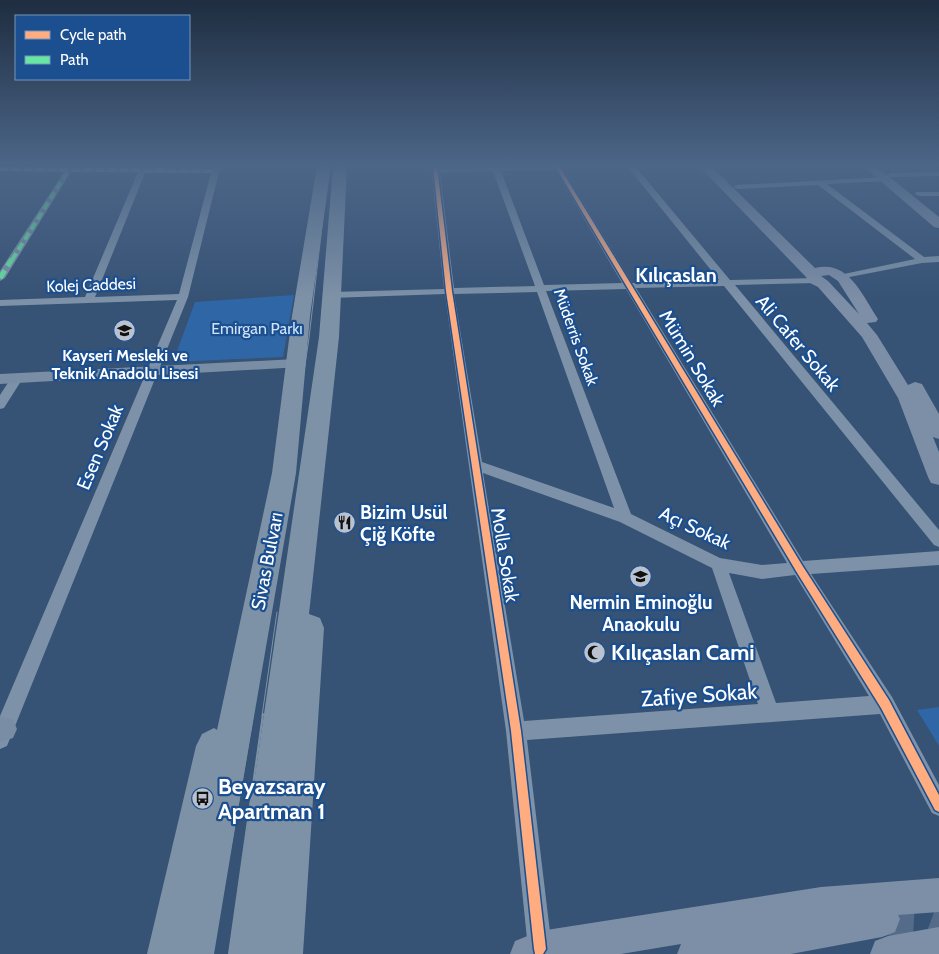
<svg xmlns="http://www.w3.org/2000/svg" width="939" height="954" font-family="Cabin,sans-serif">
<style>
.green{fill:#2f66a5}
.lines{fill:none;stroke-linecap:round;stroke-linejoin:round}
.primary-tunnel{stroke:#546c89;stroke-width:32;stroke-dasharray:32 16;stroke-linecap:butt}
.street{fill:#7d92a8;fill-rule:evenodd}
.secondary{fill:#798da4;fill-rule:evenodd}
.primary{fill:#7d8ea7;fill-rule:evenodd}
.highway{fill:#7e92a7;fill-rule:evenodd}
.tram-far1{stroke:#7e92a7;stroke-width:1}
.tram{stroke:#7e92a7;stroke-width:2}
.quiet-far1{stroke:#66e7a1;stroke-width:4;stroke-dasharray:8 4;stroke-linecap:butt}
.quiet{stroke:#66e7a1;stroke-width:5;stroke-dasharray:9 5;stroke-linecap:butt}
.cycleway-casing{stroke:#1b4f8f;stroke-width:3}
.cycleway{fill:#ffac80;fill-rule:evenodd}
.labels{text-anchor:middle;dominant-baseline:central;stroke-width:4.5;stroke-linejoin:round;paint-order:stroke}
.far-street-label{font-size:16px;fill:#fff;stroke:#1b4f8f}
.far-park-label{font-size:16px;fill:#cfe3fa;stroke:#1b4f8f}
.far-poi-label{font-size:16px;font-weight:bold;fill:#fff;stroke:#1b4f8f}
.street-label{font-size:19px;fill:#fff;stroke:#1b4f8f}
.poi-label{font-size:19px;font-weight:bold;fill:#fff;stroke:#1b4f8f;text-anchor:start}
.far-district-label{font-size:20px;font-weight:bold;fill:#fff;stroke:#1b4f8f}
.near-poi-label{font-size:22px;font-weight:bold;fill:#fff;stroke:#1b4f8f;text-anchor:start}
.near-street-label{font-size:22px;fill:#fff;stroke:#1b4f8f}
</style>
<rect width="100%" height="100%" fill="#365274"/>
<!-- green -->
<path class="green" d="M 294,295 L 283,357 L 173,362 L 195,302 Z
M 939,707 L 939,746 L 917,710 Z"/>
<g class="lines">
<!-- primary-tunnel -->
<path class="primary-tunnel" d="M 882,919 L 918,921 L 939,929"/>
<!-- street -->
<path class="street" d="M 216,166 L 224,166 L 219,172 L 188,297 L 7,746 L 0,749 L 0,716 L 177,300 L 0,306 L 0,300 L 85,297 L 138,172 L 71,172 L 5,278 L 0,281 L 0,271 L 64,172 L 0,171 L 0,167 L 213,169 ZM 145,173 L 211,173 L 179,294 L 95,297 Z
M 431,166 L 439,166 L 439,169 L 569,166 L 562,168 L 632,283 L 719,280 L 627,166 L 635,166 L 730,280 L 818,278 L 820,280 L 815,283 L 735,285 L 939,530 L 939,547 L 934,545 L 724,286 L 636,288 L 803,561 L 939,551 L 939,565 L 811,574 L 892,697 L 939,785 L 939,816 L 932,813 L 880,714 L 527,740 L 552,949 L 550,954 L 530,954 L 528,949 L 506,731 L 445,294 L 330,298 L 325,295 L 330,292 L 444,289 ZM 555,169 L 622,283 L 544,285 L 501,171 ZM 493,171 L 535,286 L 454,288 L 440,173 ZM 626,289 L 787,563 L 762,565 L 720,558 L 631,514 L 546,291 ZM 537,292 L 614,508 L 482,462 L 454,294 ZM 483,473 L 620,522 L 712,568 L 758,704 L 524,721 ZM 729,573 L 762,579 L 795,575 L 869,696 L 776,703 Z
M 939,172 L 939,176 L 891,177 L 887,175 L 891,173 Z
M 885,177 L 888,177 L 888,181 L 827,184 L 924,257 L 939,256 L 939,262 L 922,263 L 839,279 L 839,275 L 915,259 L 818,185 L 737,189 L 733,187 L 737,185 Z
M 916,192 L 939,192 L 939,196 L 919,196 L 915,194 Z
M 17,374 L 23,378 L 4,408 L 0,409 L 0,395 L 13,375 Z"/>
<!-- secondary -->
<path class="secondary" d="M 296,359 L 301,361 L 304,364 L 301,367 L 0,384 L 0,374 Z
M 0,716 L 13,720 L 17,729 L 13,738 L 0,742 Z"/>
<!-- primary -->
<path class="primary" d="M 699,166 L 711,166 L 815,268 C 849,260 862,295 878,319 L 876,322 L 867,323 L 877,335 L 908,385 L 915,382 L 922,384 L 939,414 L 939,439 L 933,437 L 939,452 L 939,485 L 931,483 L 928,477 L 898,398 L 862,337 L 818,287 L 810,283 L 806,277 ZM 829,275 L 838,281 L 859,314 L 828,281 L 821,276 Z
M 863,166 L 876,166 L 939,217 L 939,228 L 934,227 Z
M 939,878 L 939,912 L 898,915 L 900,919 L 895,932 L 882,937 L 791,954 L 677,954 L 681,944 L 621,954 L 510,954 L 515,941 L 540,931 L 821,887 Z
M 939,927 L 939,954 L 870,954 L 875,941 L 888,936 Z"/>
<!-- highway -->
<path class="highway" d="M 317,166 L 331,166 L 310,316 L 296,473 L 213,954 L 147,954 L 196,746 L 202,734 L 214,728 L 217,730 L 272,473 L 292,316 Z
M 333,166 L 347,166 L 339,337 L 309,614 L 320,618 L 324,628 L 303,954 L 229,954 L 319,337 Z"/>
<!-- tram-far1 -->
<path class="tram-far1" d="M 253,716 L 309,338 L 329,166
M 262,716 L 277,612"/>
<!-- tram -->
<path class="tram" d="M 213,954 L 253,714
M 229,954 L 263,714"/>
<!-- quiet-far1 -->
<path class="quiet-far1" d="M 0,169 L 215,171
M 12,260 L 69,169"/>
<!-- quiet -->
<path class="quiet" d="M 0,278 L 12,259"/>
<defs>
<path id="cycleway" d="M 433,166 L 437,166 L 452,291 L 521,731 L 546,949 L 543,954 L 535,954 L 534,949 L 511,731 L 446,291 Z
M 555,166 L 559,166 L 802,565 L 889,700 L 939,795 L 939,812 L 935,810 L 881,708 L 796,571 Z"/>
</defs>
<!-- cycleway casing -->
<use href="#cycleway" class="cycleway-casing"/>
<!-- cycleway -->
<use href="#cycleway" class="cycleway"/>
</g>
<!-- sky -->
<linearGradient id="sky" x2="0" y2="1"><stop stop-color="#1e2d40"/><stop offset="0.55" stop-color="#4c6688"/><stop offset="1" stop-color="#4c6688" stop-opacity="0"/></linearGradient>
<rect width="939" height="300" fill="url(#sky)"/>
<!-- icons -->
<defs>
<symbol id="school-disc" viewBox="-11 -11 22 22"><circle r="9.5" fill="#b9c2ce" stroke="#1b4f8f"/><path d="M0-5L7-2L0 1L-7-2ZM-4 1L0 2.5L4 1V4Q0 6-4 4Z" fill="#111"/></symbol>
<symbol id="restaurant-disc" viewBox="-11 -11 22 22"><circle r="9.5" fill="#b9c2ce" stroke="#1b4f8f"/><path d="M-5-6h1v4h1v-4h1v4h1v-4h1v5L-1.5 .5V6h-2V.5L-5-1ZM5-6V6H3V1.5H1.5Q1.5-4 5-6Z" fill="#111"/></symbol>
<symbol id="mosque-disc" viewBox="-11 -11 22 22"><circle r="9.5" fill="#b9c2ce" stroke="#1b4f8f"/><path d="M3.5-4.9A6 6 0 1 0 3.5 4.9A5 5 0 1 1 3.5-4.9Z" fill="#111"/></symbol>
<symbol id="bus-disc" viewBox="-11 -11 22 22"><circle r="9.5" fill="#b9c2ce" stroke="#1b4f8f"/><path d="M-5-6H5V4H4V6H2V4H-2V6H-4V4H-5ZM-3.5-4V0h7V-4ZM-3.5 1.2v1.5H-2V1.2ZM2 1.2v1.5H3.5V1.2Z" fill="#111"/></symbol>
</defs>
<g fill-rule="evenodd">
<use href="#school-disc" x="112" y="318" width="25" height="25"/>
<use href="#restaurant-disc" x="332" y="510" width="25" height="25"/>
<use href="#school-disc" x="628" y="564" width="25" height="25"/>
<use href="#mosque-disc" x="582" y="640" width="25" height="25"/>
<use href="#bus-disc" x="190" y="786" width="25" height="25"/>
</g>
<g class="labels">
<!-- far-street labels -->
<g class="far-street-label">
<text transform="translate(91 285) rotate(-2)">Kolej Caddesi</text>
<text transform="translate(576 337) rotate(70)">Müderris Sokak</text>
</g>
<!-- far-park labels -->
<g class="far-park-label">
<text x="257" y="328">Emirgan Parkı</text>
</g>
<!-- far-poi labels -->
<g class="far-poi-label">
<text x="125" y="355">Kayseri Mesleki ve<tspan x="125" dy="18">Teknik Anadolu Lisesi</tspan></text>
</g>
<!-- street labels -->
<g class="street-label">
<text transform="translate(798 343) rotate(50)">Ali Cafer Sokak</text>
<text transform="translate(692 358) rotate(59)">Mümin Sokak</text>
<text transform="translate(100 447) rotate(-67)">Esen Sokak</text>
<text transform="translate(695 528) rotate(25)">Açı Sokak</text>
<text transform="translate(505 555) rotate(81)">Molla Sokak</text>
<text transform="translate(267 561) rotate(-79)">Sivas Bulvarı</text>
</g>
<!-- poi labels -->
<g class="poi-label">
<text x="360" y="512">Bizim Usül<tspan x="360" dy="22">Çiğ Köfte</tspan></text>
<text x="641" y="602" text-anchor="middle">Nermin Eminoğlu<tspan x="641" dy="22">Anaokulu</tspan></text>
</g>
<!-- far-district labels -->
<g class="far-district-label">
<text x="676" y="275">Kılıçaslan</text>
</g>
<!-- near-poi labels -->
<g class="near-poi-label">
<text x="611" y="652">Kılıçaslan Cami</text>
<text x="218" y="786">Beyazsaray<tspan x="218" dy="25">Apartman 1</tspan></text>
</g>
<!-- near-street labels -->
<g class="near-street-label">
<text transform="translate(699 695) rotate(-4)">Zafiye Sokak</text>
</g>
</g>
<!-- legend -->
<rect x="15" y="15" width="175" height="65" fill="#1b4f8f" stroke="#7695bc"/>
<rect x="25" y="31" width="25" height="8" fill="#ffac80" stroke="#7695bc"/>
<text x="60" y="40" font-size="15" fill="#ffffff">Cycle path</text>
<rect x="25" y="56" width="25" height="8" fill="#66e7a1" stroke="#7695bc"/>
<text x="60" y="65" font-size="15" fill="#ffffff">Path</text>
</svg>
